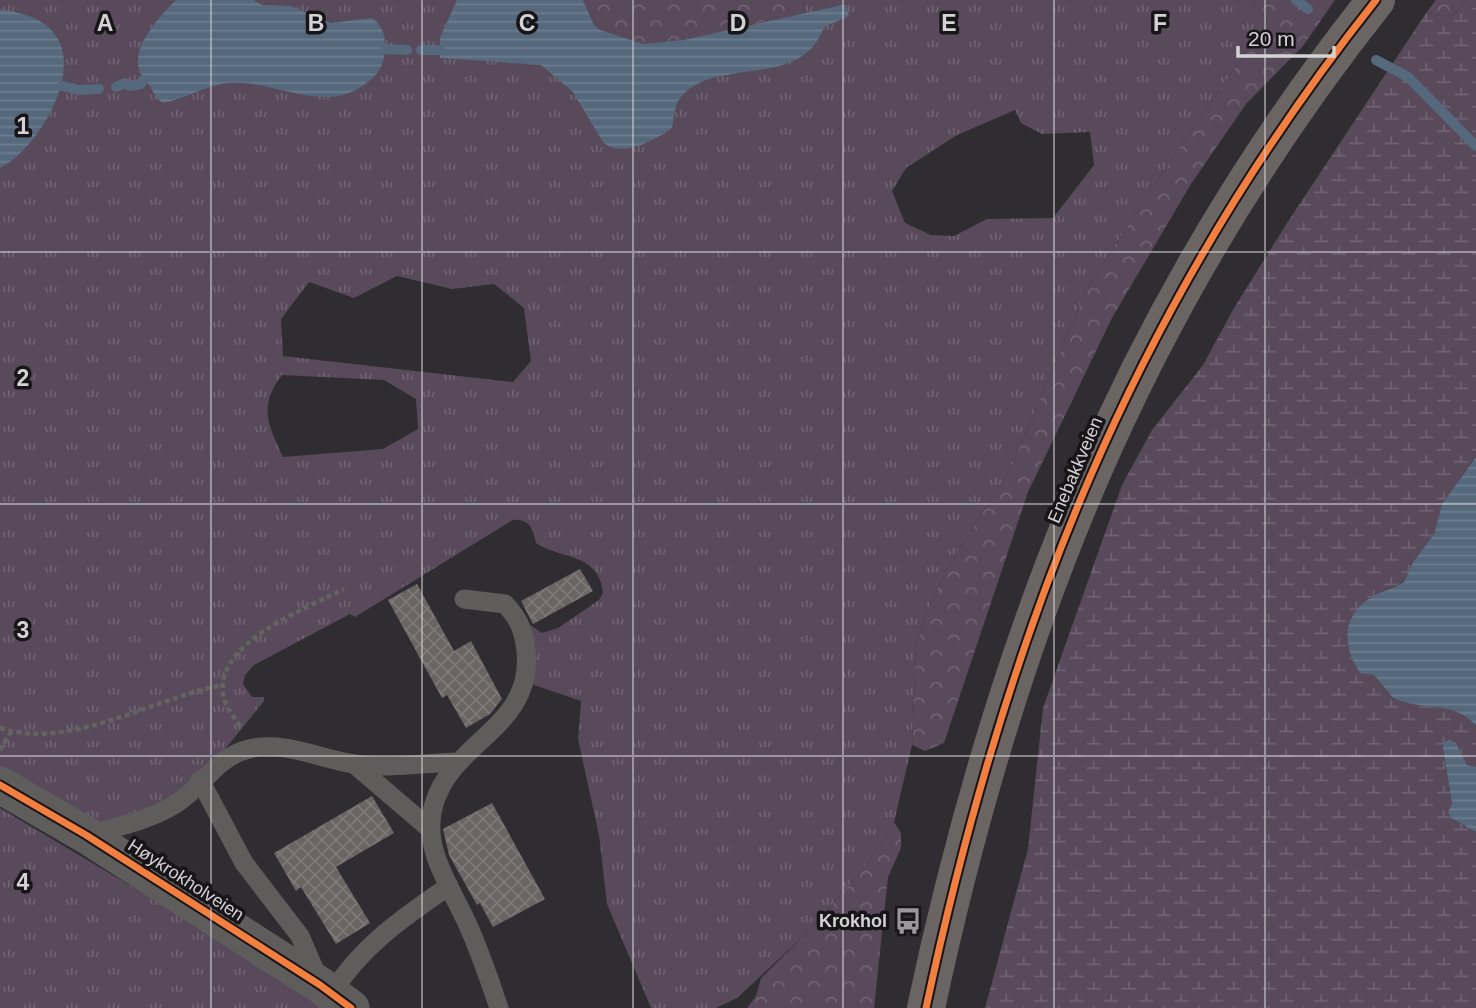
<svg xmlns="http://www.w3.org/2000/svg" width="1476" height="1008" font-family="Arial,sans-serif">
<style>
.grass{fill:url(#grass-tufts);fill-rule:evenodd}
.forest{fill:url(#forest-crowns)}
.wetland{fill:url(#wetland-marsh)}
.water{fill:url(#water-rules)}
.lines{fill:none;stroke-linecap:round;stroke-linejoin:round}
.stream{stroke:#56687c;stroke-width:10}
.building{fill:url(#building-cross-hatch)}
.path{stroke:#656361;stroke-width:4.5;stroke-dasharray:5 3.5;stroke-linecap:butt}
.lane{stroke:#5f5d5b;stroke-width:19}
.street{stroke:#5f5d5b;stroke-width:37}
.primary{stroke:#6a6563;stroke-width:38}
.cycleway-casing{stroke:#171518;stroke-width:11}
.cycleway{stroke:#f27e40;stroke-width:7}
.grid{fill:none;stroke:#d5d2d6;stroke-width:2;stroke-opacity:0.55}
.labels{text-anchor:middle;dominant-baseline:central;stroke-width:7;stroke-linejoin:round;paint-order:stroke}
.street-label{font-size:18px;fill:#d5d2d6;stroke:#171518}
.poi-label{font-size:18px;font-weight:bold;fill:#d5d2d6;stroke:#171518;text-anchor:end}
.grid-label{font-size:23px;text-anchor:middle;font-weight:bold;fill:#d5d2d6;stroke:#171518;stroke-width:7;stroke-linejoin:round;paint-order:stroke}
</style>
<defs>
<pattern id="grass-tufts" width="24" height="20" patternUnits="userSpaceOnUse" patternTransform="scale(1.75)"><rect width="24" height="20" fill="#58495b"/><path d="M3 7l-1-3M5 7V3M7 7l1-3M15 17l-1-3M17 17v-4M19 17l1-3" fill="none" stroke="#6f6272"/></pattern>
<pattern id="forest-crowns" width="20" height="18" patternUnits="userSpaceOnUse" patternTransform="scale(1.75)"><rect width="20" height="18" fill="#58495b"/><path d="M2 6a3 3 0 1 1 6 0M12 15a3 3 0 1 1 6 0" fill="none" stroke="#6f6272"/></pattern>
<pattern id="wetland-marsh" width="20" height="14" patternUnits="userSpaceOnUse" patternTransform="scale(1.75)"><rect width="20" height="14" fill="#58495b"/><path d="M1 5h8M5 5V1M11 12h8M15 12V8" fill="none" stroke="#6f6272"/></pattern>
<pattern id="water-rules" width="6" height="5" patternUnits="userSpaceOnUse" patternTransform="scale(1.75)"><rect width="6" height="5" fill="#56687c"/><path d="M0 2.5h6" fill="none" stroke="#6d7d8e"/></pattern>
<pattern id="building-cross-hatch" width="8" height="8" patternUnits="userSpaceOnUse" patternTransform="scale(1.75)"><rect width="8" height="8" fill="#6a6462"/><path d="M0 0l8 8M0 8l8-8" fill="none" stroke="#7e7978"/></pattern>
</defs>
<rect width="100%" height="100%" fill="#2f2d31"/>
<!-- grass -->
<path class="grass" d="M 0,0 L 583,0 L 594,25 L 806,13 L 803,0 L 1251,0 L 1268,21 L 1173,157 L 1086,290 L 1011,468 L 946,571 L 924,618 L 916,648 L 912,745 L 894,822 L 866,865 L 807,933 L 737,998 L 716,1008 L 651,1008 L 607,904 L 599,835 L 578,739 L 581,701 L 531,684 L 530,625 L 542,633 L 558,628 L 599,600 L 603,593 C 599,552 561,560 536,543 C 533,530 530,518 513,520 L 355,617 L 350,614 L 254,665 L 245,675 L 243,684 L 252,697 L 264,697 L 264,701 C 238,732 211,772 175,795 C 151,810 122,817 94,825 L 0,773 ZM 1015,110 L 1021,123 L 1042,134 L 1090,132 L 1094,165 L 1053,218 L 987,219 L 954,236 L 931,235 L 905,223 L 892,191 L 906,168 L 957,135 ZM 397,276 L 452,289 L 494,284 L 524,308 L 531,361 L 513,382 L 283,356 L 281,319 L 309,282 L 354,298 ZM 282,375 L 384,380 L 416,399 L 418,429 L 383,449 L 283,457 C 268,425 258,406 282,375 Z
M 0,808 L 336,1008 L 0,1008 Z"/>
<!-- forest -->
<path class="forest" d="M 583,0 L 803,0 L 806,14 L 684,40 L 643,44 L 600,30 L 594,25 Z
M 1251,0 L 1335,0 L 1303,46 L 1246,104 L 1191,184 L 1112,318 L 1028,492 L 944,743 L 925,751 L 912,745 L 916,648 L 924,618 L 946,571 L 1011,468 L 1086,290 L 1173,157 L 1268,21 Z
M 1436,0 L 1468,0 L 1451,16 L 1426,13 Z
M 894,822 L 901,833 L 901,848 L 888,877 L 874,1008 L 747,1008 L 756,996 L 761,978 L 807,933 L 866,865 Z"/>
<!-- wetland -->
<path class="wetland" d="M 1468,0 L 1476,0 L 1476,457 L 1442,504 L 1434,534 L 1413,562 L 1404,582 L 1370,598 L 1356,611 L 1367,673 L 1374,675 L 1393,698 C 1412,708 1471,703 1476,728 C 1476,740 1476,755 1476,767 L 1467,765 L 1459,749 L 1442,743 L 1452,804 L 1451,818 L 1476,832 L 1476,1008 L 985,1008 L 1028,849 L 1043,708 L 1122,485 L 1152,430 L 1203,365 L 1234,308 L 1287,223 L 1426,13 L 1451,16 Z"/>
<!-- water -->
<path class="water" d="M 176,0 L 253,0 L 262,5 L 291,6 L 330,23 L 372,18 C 383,25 386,38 385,50 C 384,65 379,73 368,82 C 326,117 275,79 229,83 C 205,85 186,99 163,103 C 153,97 153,88 146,81 C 122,56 157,19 176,0 Z
M 457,0 L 583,0 L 594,25 L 600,30 L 643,44 L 684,40 L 842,5 L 846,5 L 849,16 L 824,27 C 802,91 715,55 681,97 C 674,105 674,118 672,128 C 656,140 621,159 603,142 L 573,92 L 541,65 L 440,58 L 440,37 Z
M 0,9 C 19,13 40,16 53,32 C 86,70 37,150 0,168 Z
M 1476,457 L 1476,726 C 1456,700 1419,711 1393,698 L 1374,675 L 1360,673 C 1342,645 1341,615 1373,596 C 1383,591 1394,588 1404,582 L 1413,562 L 1434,534 L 1442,504 Z
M 1450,740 L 1456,743 L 1467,765 L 1476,767 L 1476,832 L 1451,818 L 1448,812 L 1452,804 L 1442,742 Z"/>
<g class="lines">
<!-- stream -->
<path class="stream" d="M 1296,0 L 1308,9
M 385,49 L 407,50
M 421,50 L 440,50
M 1376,60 L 1408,77 L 1476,146
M 62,86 L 79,90 L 99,89
M 116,87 L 125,83 L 130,86 L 141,84 L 143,80"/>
</g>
<!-- building -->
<path class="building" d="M 580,569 L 593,591 L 533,624 L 521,601 Z
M 417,584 L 454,651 L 471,641 L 502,699 L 490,714 L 466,728 L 447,695 L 442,698 L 388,600 Z
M 372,796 L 394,833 L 336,867 L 370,923 L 336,944 L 301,887 L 296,891 L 274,853 Z
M 492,803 L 545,899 L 493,927 L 480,903 L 477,905 L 449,855 L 443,829 Z"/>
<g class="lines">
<!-- path -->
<path class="path" d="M 240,726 C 234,717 226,708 224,698 C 210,644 307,608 344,589
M 0,728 C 70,751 154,698 222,685
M 0,750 L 11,732"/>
<!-- lane -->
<path class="lane" d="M 464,599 L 505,604 C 519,619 524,631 526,651 C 534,727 453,740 434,804 C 421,848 450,885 467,923 C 480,951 489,979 499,1008
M 354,764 L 430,829
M 200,780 L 244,863 L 300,936 L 319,980
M 87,835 C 117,827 151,820 177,803 C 204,786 216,757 249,749 C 284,740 320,759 354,764 C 387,769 423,763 456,762
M 332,993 C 361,946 404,917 449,886"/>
<!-- street -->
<path class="street" d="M 0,785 L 86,835 L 320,985 L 351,1008"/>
<!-- primary -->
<path class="primary" d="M 926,1008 C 1007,629 1133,306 1376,0"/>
<defs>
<path id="cycleway" d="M 0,785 L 86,835 L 320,985 L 351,1008
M 926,1008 C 1007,629 1133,306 1376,0"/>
</defs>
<!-- cycleway casing -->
<use href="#cycleway" class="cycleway-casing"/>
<!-- cycleway -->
<use href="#cycleway" class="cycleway"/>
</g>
<!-- grid -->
<path class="grid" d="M 211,0 L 211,1008M 422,0 L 422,1008M 633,0 L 633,1008M 843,0 L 843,1008M 1054,0 L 1054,1008M 1265,0 L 1265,1008M 0,252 L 1476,252M 0,504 L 1476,504M 0,756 L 1476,756"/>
<!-- icons -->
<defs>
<symbol id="bus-bare" viewBox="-9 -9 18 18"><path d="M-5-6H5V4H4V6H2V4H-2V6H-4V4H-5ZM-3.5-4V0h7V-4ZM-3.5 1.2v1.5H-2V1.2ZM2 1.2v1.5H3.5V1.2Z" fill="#9b989c" stroke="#171518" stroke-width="2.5" paint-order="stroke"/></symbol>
</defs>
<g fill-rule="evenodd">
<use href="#bus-bare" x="889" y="902" width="38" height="38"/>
</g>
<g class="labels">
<!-- street labels -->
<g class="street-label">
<text transform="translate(1075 470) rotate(-67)">Enebakkveien</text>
<text transform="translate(186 880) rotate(33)">Høykrokholveien</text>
</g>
<!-- poi labels -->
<g class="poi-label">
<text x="887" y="921">Krokhol</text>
</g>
</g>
<g class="grid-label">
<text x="105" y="31">A</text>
<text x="316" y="31">B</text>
<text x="527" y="31">C</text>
<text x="738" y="31">D</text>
<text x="949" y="31">E</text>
<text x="1160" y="31">F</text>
<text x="23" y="134">1</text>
<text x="23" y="386">2</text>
<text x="23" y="638">3</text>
<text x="23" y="890">4</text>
</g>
<!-- scale -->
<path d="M1238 46v10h96v-10" fill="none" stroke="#d5d2d6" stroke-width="3.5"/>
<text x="1248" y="46" font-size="21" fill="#d5d2d6" stroke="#171518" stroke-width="5" paint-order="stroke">20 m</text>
</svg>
